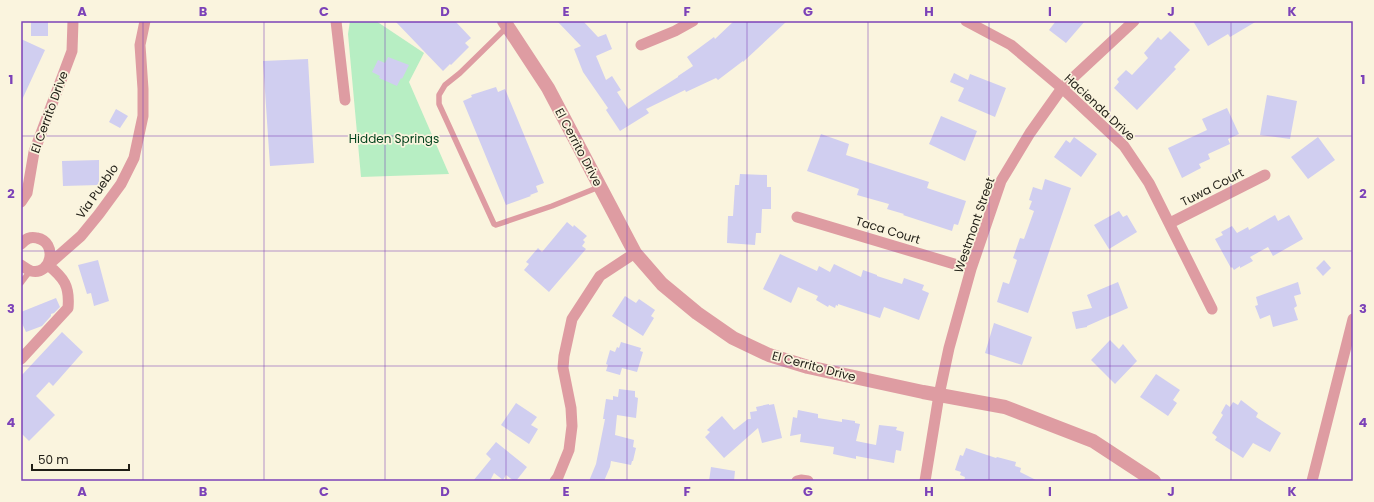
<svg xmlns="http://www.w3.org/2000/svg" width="1374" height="502" font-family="Poppins,sans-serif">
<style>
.green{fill:#b7eec3}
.building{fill:#d0cef0}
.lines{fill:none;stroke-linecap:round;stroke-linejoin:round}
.service{stroke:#de9ca2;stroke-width:5.5}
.minor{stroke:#de9ca2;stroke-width:11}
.tertiary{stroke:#de9ca2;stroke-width:14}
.grid{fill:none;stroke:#7c42b8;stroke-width:1;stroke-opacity:0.55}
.labels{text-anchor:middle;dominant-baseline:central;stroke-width:3.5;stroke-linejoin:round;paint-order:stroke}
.street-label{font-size:12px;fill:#201e16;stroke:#faf4de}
.park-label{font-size:12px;fill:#04441e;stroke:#faf4de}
.neatline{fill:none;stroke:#7c42b8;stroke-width:1.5}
.grid-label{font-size:13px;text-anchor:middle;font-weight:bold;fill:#7c42b8}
</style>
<rect width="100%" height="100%" fill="#faf4de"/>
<!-- green -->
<path class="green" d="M 350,21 L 376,21 L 424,53 L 409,82 L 449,174 L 361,177 L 348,34 Z"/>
<!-- building -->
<path class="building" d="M 31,21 L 48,21 L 48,36 L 31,36 Z
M 395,21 L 455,21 L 471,38 L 465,43 L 469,47 L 451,65 L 450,64 L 443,71 Z
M 557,21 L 583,21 L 598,37 L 606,34 L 612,49 L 596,56 L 606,80 L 612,76 L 621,90 L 617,92 L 628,109 L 678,77 L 678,76 L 693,66 L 687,57 L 714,37 L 715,39 L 734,21 L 787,21 L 743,62 L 743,61 L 718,80 L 716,78 L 686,92 L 685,90 L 646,109 L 649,113 L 620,131 L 606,110 L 608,108 L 583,72 L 574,49 L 581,46 Z
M 1056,21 L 1085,21 L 1066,43 L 1049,30 Z
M 1193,21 L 1257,21 L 1230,37 L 1228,34 L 1208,46 Z
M 1170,31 L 1190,50 L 1174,67 L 1176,69 L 1137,110 L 1114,88 L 1119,82 L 1117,79 L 1126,70 L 1132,75 L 1148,58 L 1144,53 L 1158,37 L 1161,40 Z
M 21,39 L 45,50 L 21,102 Z
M 388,57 L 409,65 L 402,79 L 401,78 L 397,86 L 379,78 L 380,76 L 372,72 L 378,60 L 385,63 Z
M 308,59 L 314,163 L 270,166 L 263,61 Z
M 954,73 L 968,80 L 970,74 L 1006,88 L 995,117 L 958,101 L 964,88 L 950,82 Z
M 496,87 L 498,92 L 505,89 L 544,183 L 536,186 L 538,192 L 530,195 L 531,196 L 506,205 L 463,101 L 472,97 L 471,95 Z
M 1267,95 L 1297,101 L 1290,139 L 1260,135 Z
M 1227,108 L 1239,134 L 1228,139 L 1230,144 L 1208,154 L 1210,159 L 1199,164 L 1201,168 L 1182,178 L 1168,148 L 1207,130 L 1202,119 Z
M 116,109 L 128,116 L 120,128 L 109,122 Z
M 941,116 L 977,131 L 965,161 L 929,144 Z
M 821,134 L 849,144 L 846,155 L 929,182 L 927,188 L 966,201 L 958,225 L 954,224 L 952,231 L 903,215 L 904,214 L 887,209 L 889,204 L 857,195 L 859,189 L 807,171 Z
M 1074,137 L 1097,154 L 1081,177 L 1054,157 L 1066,140 L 1070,143 Z
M 1318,137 L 1335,160 L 1308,179 L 1291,157 Z
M 99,160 L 99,185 L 63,186 L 62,161 Z
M 740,174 L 767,175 L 767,187 L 771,187 L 771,209 L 762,209 L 761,233 L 756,233 L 755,245 L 727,243 L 728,216 L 733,216 L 735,185 L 739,185 Z
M 1045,179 L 1071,188 L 1028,313 L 997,302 L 1003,282 L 1009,284 L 1017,260 L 1013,258 L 1020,238 L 1024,239 L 1034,211 L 1029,209 L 1032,201 L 1029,200 L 1033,187 L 1042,190 Z
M 1119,211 L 1123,217 L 1127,215 L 1137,232 L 1109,249 L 1094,225 Z
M 1275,215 L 1278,221 L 1289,215 L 1303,239 L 1273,256 L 1268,247 L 1250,257 L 1253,261 L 1240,268 L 1240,266 L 1234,270 L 1232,267 L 1231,268 L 1215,239 L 1223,235 L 1221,232 L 1232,226 L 1237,233 L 1248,227 L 1249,230 Z
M 567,222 L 573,227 L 574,225 L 587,236 L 583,240 L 585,242 L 582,246 L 586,249 L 549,292 L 524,270 L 529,264 L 526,262 L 538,248 L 542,252 Z
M 780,254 L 817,271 L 819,266 L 830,272 L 834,264 L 861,277 L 863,270 L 877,275 L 877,276 L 902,284 L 904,278 L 924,285 L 922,290 L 929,293 L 919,320 L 884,307 L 880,318 L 838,304 L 838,306 L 836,305 L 835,308 L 829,305 L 828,307 L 816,300 L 818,296 L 798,287 L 791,303 L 763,289 Z
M 98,260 L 109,301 L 94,306 L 91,293 L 87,294 L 78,265 Z
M 1324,260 L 1331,268 L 1323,276 L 1316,268 Z
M 1118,282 L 1128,308 L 1087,326 L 1087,327 L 1076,329 L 1072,312 L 1092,308 L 1087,295 Z
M 1298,282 L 1301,294 L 1294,296 L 1297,306 L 1294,308 L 1298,320 L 1273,327 L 1270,315 L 1260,319 L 1255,306 L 1258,305 L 1256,297 Z
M 625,296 L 636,303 L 639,299 L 655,310 L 651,316 L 654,318 L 643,336 L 612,316 Z
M 56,298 L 60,307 L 54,313 L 51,314 L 51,316 L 42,326 L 26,332 L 21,321 L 21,312 Z
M 994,323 L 1032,337 L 1022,365 L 985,353 Z
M 62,332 L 83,352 L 53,386 L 49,382 L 36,396 L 55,415 L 29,441 L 21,433 L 21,376 Z
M 1110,340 L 1119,349 L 1123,344 L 1137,361 L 1115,384 L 1091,360 Z
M 621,342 L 641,348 L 640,351 L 643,352 L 637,372 L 622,368 L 620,375 L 606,371 L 608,365 L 606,364 L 610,350 L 615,352 L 617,347 L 619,348 Z
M 1156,374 L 1180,390 L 1173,400 L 1177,403 L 1168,416 L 1140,397 Z
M 619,389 L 635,391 L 635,397 L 638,398 L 636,418 L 617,415 L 615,435 L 634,440 L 633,447 L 636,448 L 633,461 L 632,461 L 631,465 L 611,461 L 610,467 L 604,481 L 589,481 L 596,464 L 605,419 L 603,419 L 606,399 L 613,400 L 613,396 L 618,397 Z
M 1241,400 L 1258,413 L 1256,417 L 1281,433 L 1270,452 L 1253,443 L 1243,458 L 1215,440 L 1217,437 L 1212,433 L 1223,415 L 1221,413 L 1226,404 L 1230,407 L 1233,402 L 1238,405 Z
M 516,403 L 537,417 L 531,425 L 538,429 L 529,444 L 501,425 Z
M 769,404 L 769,405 L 774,404 L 782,438 L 762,443 L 758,428 L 724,458 L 705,437 L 710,432 L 707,430 L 722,416 L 734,430 L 748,419 L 751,419 L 750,412 L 757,411 L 756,407 Z
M 798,410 L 818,414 L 818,418 L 842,422 L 842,419 L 855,421 L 855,423 L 860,424 L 856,441 L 876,445 L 879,425 L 897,427 L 896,430 L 904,432 L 901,451 L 896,450 L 894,463 L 856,456 L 856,459 L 833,454 L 834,447 L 800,442 L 801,434 L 790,436 L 793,417 L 797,418 Z
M 496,442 L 527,467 L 516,481 L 514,481 L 506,475 L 503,480 L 494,473 L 490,481 L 473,481 L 491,459 L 486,454 Z
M 966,448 L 996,458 L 997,457 L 1016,462 L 1015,466 L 1021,468 L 1020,472 L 1038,481 L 964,481 L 965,477 L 960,475 L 961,472 L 955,470 L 960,455 L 963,456 Z
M 711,467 L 735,471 L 734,481 L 709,481 Z"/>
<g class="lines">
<!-- service -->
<path class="service" d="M 507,27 L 460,73 L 445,85 L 439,95 L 439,104 L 494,224 L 496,225 L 552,206 L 599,187
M 21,283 L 30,271"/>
<!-- minor -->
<path class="minor" d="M 336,21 L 345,100
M 966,21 L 1011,45 L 1062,88 L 1124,146 L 1149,183 L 1212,309
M 641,45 L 675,31 L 693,21
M 21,202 L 27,193 L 34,152 L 72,51 L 73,21
M 797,217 L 971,269
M 1170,223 L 1265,175
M 21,244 C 26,239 30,236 37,238 C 58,242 52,276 31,271 C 28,270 24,267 21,265
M 21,359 L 68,308 C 70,286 64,278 48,265 L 81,236 L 99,214 L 121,184 L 134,158 L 143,116 L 143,89 L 140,45 L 145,21
M 555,481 L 558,477 L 569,450 L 572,426 L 571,408 L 563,368 L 564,356 L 572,319 L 600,276 L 635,253
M 797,481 L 801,480 L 808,481
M 925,481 L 939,395 L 949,348 L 971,269 L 1001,181 L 1030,133 L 1062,88 L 1134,21
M 1312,481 L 1353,319"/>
<!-- tertiary -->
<path class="tertiary" d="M 504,21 L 548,88 L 635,253 L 662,284 L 697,313 L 733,338 L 769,355 L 808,367 L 923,392 L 1005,407 L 1093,441 L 1154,481"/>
</g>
<!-- grid -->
<path class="grid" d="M 143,21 L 143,481M 264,21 L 264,481M 385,21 L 385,481M 506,21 L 506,481M 627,21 L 627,481M 747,21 L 747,481M 868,21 L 868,481M 989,21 L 989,481M 1110,21 L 1110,481M 1231,21 L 1231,481M 21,136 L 1353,136M 21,251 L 1353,251M 21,366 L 1353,366"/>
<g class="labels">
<!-- street labels -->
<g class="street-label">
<text transform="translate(1100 107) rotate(43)">Hacienda Drive</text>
<text transform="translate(49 112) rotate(-70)">El Cerrito Drive</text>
<text transform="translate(579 147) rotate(62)">El Cerrito Drive</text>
<text transform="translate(1212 187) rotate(-27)">Tuwa Court</text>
<text transform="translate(97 191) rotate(-55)">Via Pueblo</text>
<text transform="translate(974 225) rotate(-71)">Westmont Street</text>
<text transform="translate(888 230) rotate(17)">Taca Court</text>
<text transform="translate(814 366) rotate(15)">El Cerrito Drive</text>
</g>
<!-- park labels -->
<g class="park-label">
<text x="394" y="138">Hidden Springs</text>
</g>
</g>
<!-- border -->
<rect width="1374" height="502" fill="none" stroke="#faf4de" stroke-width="44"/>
<!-- scale -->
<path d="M32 464v6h97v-6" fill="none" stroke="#201e16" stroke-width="2"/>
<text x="38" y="464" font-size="12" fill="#201e16" stroke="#faf4de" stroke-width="3" paint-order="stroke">50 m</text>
<rect x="22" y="22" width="1330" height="458" class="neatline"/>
<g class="grid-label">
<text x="82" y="16">A</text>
<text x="203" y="16">B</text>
<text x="324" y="16">C</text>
<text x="445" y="16">D</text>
<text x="566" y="16">E</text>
<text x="687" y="16">F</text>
<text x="808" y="16">G</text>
<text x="929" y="16">H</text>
<text x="1050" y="16">I</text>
<text x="1171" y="16">J</text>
<text x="1292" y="16">K</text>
<text x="11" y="84">1</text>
<text x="1363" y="84">1</text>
<text x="11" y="198">2</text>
<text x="1363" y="198">2</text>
<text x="11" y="313">3</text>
<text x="1363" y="313">3</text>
<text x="11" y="427">4</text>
<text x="1363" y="427">4</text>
<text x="82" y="496">A</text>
<text x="203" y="496">B</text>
<text x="324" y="496">C</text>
<text x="445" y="496">D</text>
<text x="566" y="496">E</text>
<text x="687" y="496">F</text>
<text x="808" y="496">G</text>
<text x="929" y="496">H</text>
<text x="1050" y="496">I</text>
<text x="1171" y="496">J</text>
<text x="1292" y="496">K</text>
</g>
</svg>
